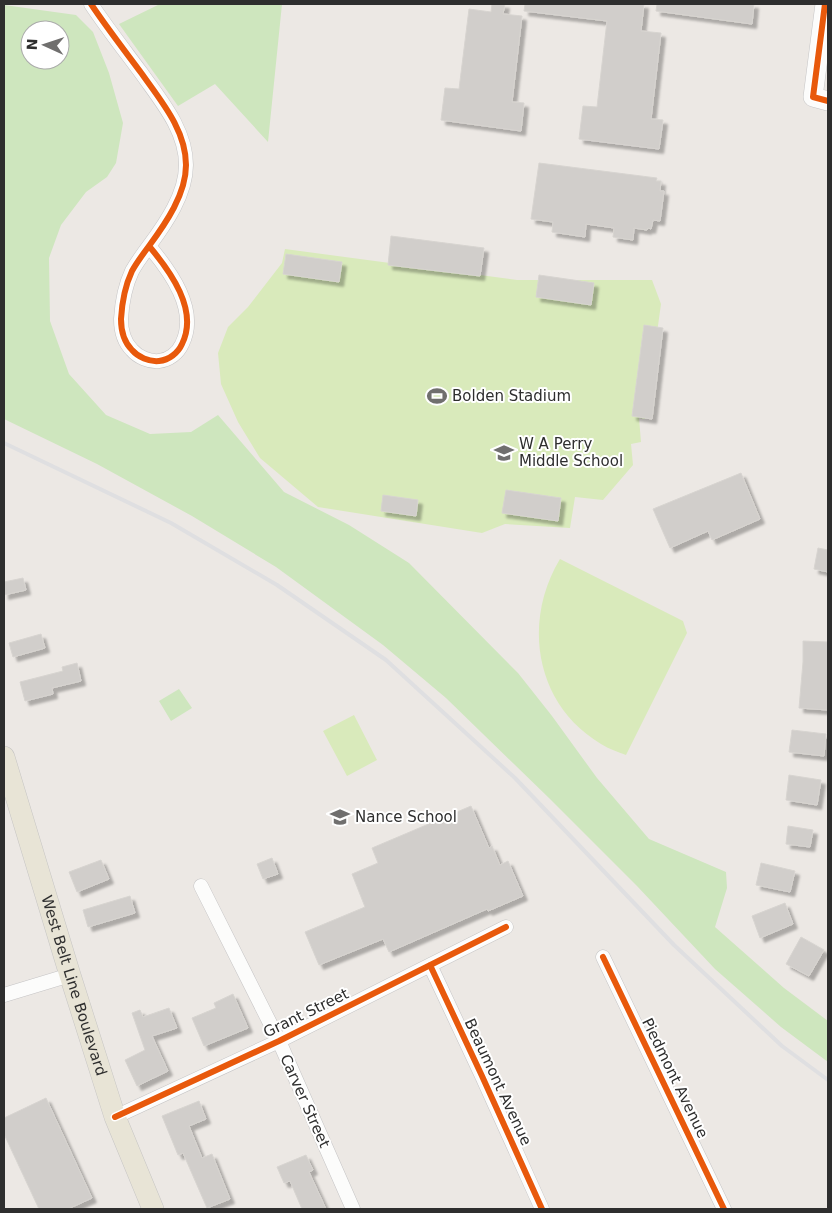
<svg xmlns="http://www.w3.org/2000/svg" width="832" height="1213" font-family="'DejaVu Sans',sans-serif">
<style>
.green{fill:#cee6be;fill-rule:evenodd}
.pitch{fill:#d9eabb}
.building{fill:#d1cecb;stroke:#d7d4d0;filter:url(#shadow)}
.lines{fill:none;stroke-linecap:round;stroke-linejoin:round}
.street-casing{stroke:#c5c4c5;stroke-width:15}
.secondary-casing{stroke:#c5c4c5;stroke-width:20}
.primary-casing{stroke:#c6c5c4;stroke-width:22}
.street{stroke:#fcfcfb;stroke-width:14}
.secondary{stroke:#fcfcfb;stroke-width:19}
.primary{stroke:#e8e4d6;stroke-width:21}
.rail{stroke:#dfdfe1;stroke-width:4}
.cycleway-casing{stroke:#fff;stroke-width:9}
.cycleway{stroke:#e8590c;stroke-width:6}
.labels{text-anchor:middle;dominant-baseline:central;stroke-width:4;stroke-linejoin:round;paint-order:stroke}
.poi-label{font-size:15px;fill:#2e2e2e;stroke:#fff;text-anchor:start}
.street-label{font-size:15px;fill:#2e2e2e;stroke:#fff}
</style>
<defs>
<filter id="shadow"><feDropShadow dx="4.5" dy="4.5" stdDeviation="1" flood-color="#0004"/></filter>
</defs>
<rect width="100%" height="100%" fill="#ece8e4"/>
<!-- green -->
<path class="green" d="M 160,4 L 282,4 L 268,142 L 215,84 L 178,106 L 119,24 Z
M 4,5 L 76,15 L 93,32 L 109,73 L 123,123 L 116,163 L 107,177 L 86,192 L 61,225 L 49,258 L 50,321 L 69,374 L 106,415 L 150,434 L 191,432 L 218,415 L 284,492 L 349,525 L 409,563 L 518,673 L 552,716 L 597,778 L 649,839 L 726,872 L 727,888 L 715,927 L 784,988 L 828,1021 L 828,1062 L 781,1027 L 715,969 L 637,886 L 549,798 L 446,698 L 383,645 L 276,567 L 192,516 L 97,464 L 4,419 ZM 30,30 L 60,30 L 60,60 L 30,60 Z
M 179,689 L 192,708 L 171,721 L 159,701 Z"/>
<!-- pitch -->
<path class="pitch" d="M 285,249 L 517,280 L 652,280 L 661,304 L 645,419 L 639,418 L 641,442 L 631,444 L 633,465 L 603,500 L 575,497 L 570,528 L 505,524 L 482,533 L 318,507 L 260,458 L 238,422 L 221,384 L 218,353 L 228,327 L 248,307 L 282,263 Z
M 560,559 L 683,621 L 687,633 L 626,755 C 618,752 609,749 601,744 C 535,705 522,622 560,559 Z
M 354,715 L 377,760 L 347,776 L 323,731 Z"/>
<!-- building -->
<path class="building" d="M 492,4 L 505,4 L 503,14 L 522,16 L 512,102 L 524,103 L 521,131 L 441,120 L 445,88 L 459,89 L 469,9 L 491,12 Z
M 525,4 L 644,4 L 641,31 L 661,33 L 651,119 L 663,120 L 659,149 L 579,139 L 583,106 L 597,107 L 607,21 L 524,11 Z
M 657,4 L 754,4 L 752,24 L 656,11 Z
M 539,163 L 657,178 L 656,181 L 661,181 L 660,191 L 664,191 L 660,221 L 653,220 L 651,229 L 648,228 L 647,230 L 634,228 L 633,240 L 613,237 L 614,228 L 586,224 L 585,237 L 552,232 L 553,222 L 531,219 Z
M 391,236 L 484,248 L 480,276 L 388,265 Z
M 286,254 L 342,262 L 339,282 L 283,274 Z
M 539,275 L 594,283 L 591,305 L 536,297 Z
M 644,325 L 663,328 L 652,419 L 632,416 Z
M 741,473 L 760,519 L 712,540 L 708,531 L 670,548 L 653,509 Z
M 506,490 L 561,498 L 558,521 L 502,513 Z
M 383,495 L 418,500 L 416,516 L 381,511 Z
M 818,548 L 828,550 L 828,572 L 814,569 Z
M 23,578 L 26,590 L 4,595 L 4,582 Z
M 41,634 L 45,648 L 13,657 L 9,643 Z
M 803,641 L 828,642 L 828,710 L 799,708 L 803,662 Z
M 77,663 L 81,681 L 52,688 L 53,694 L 25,701 L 20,682 L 63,671 L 62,667 Z
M 792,730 L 826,734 L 824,756 L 789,752 Z
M 789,775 L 821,780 L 817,805 L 786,800 Z
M 471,806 L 489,848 L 492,846 L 500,865 L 508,861 L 523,896 L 488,911 L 487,909 L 389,952 L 383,939 L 319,965 L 305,932 L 365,907 L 352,874 L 378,863 L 372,848 Z
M 788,826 L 813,830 L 810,847 L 786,844 Z
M 272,858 L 278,874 L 263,879 L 257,864 Z
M 101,860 L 109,879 L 77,892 L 69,872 Z
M 761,863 L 795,871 L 790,892 L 756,885 Z
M 130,896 L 135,913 L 88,927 L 83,910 Z
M 785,903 L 793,924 L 760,938 L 752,916 Z
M 801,937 L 824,950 L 809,976 L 786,964 Z
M 233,994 L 248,1028 L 204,1046 L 192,1018 L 216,1008 L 214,1003 Z
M 169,1008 L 177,1028 L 152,1036 L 168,1071 L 137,1086 L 125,1060 L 145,1050 L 132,1013 L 140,1010 L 143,1017 Z
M 46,1098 L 92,1198 L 68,1209 L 39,1209 L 4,1134 L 4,1118 Z
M 199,1101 L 206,1119 L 189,1126 L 202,1158 L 212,1154 L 230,1199 L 207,1208 L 183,1153 L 178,1155 L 162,1116 Z
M 306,1155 L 313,1170 L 309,1172 L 326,1209 L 302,1209 L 290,1181 L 284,1183 L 277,1167 Z"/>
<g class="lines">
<defs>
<path id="street" d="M 91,4 C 107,28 125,51 142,74 C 161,101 186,130 186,165 C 186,194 166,223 149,246 C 143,254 137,262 132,271 C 125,286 122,302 121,319 C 121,330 124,342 132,350 C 138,357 149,362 159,361 C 169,360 178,353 182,344 C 199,310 170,271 149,246
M 201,886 L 279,1041 L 353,1209
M 603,957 L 724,1209
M 430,965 L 482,1076 L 542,1209
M 4,995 L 70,975
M 115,1117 L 279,1041 L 506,927"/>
<path id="secondary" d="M 825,4 L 813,97 L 828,101"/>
<g id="primary">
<path id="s1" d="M 4,757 L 70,975 L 115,1117 L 153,1209"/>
</g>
</defs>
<!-- street casing -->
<use href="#street" class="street-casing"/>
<!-- secondary casing -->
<use href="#secondary" class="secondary-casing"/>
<!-- primary casing -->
<use href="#primary" class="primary-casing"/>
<!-- street -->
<use href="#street" class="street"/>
<!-- secondary -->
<use href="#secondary" class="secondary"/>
<!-- primary -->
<use href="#primary" class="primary"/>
<!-- rail -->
<path class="rail" d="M 4,443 L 171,523 L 277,585 L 386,660 L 515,778 L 674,945 L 782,1046 L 828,1080"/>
<defs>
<path id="cycleway" d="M 91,4 C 107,28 125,51 142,74 C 161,101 186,130 186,165 C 186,194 166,223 149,246 C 143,254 137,262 132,271 C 125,286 122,302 121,319 C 121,330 124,342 132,350 C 138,357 149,362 159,361 C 169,360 178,353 182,344 C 199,310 170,271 149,246
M 825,4 L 813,97 L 828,101
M 603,957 L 724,1209
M 430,965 L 482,1076 L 542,1209
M 115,1117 L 279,1041 L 506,927"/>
</defs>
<!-- cycleway casing -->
<use href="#cycleway" class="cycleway-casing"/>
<!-- cycleway -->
<use href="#cycleway" class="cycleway"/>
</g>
<!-- icons -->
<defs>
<symbol id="stadium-bare" viewBox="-9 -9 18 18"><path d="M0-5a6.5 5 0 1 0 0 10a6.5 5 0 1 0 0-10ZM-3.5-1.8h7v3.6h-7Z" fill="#706f6e" stroke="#fff" stroke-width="2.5" paint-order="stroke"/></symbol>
<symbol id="school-bare" viewBox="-9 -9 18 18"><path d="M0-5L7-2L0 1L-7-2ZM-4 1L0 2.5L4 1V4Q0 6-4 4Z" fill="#706f6e" stroke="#fff" stroke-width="2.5" paint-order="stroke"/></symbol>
</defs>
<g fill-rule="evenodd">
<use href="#stadium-bare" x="423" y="382" width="28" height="28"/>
<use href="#school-bare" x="490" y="439" width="28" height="28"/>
<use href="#school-bare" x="326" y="803" width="28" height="28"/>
</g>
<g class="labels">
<!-- poi labels -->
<g class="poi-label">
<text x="452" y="396">Bolden Stadium</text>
<text x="519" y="444">W A Perry<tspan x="519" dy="17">Middle School</tspan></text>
<text x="355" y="817">Nance School</text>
</g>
<!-- street labels -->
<g class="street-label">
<text stroke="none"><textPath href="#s1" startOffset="239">West Belt Line Boulevard</textPath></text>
<text transform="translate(306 1013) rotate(-26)">Grant Street</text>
<text transform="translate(675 1078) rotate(64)">Piedmont Avenue</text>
<text transform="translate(498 1082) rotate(65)">Beaumont Avenue</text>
<text transform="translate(305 1101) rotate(66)">Carver Street</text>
</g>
</g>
<!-- border -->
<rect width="832" height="1213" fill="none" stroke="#2e2e2e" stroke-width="10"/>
<!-- north arrow -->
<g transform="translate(45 45) rotate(273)"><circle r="24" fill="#ffffff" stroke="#ababab"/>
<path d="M0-4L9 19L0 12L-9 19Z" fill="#706f6e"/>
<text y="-8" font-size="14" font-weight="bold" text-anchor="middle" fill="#2e2e2e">N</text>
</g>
</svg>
